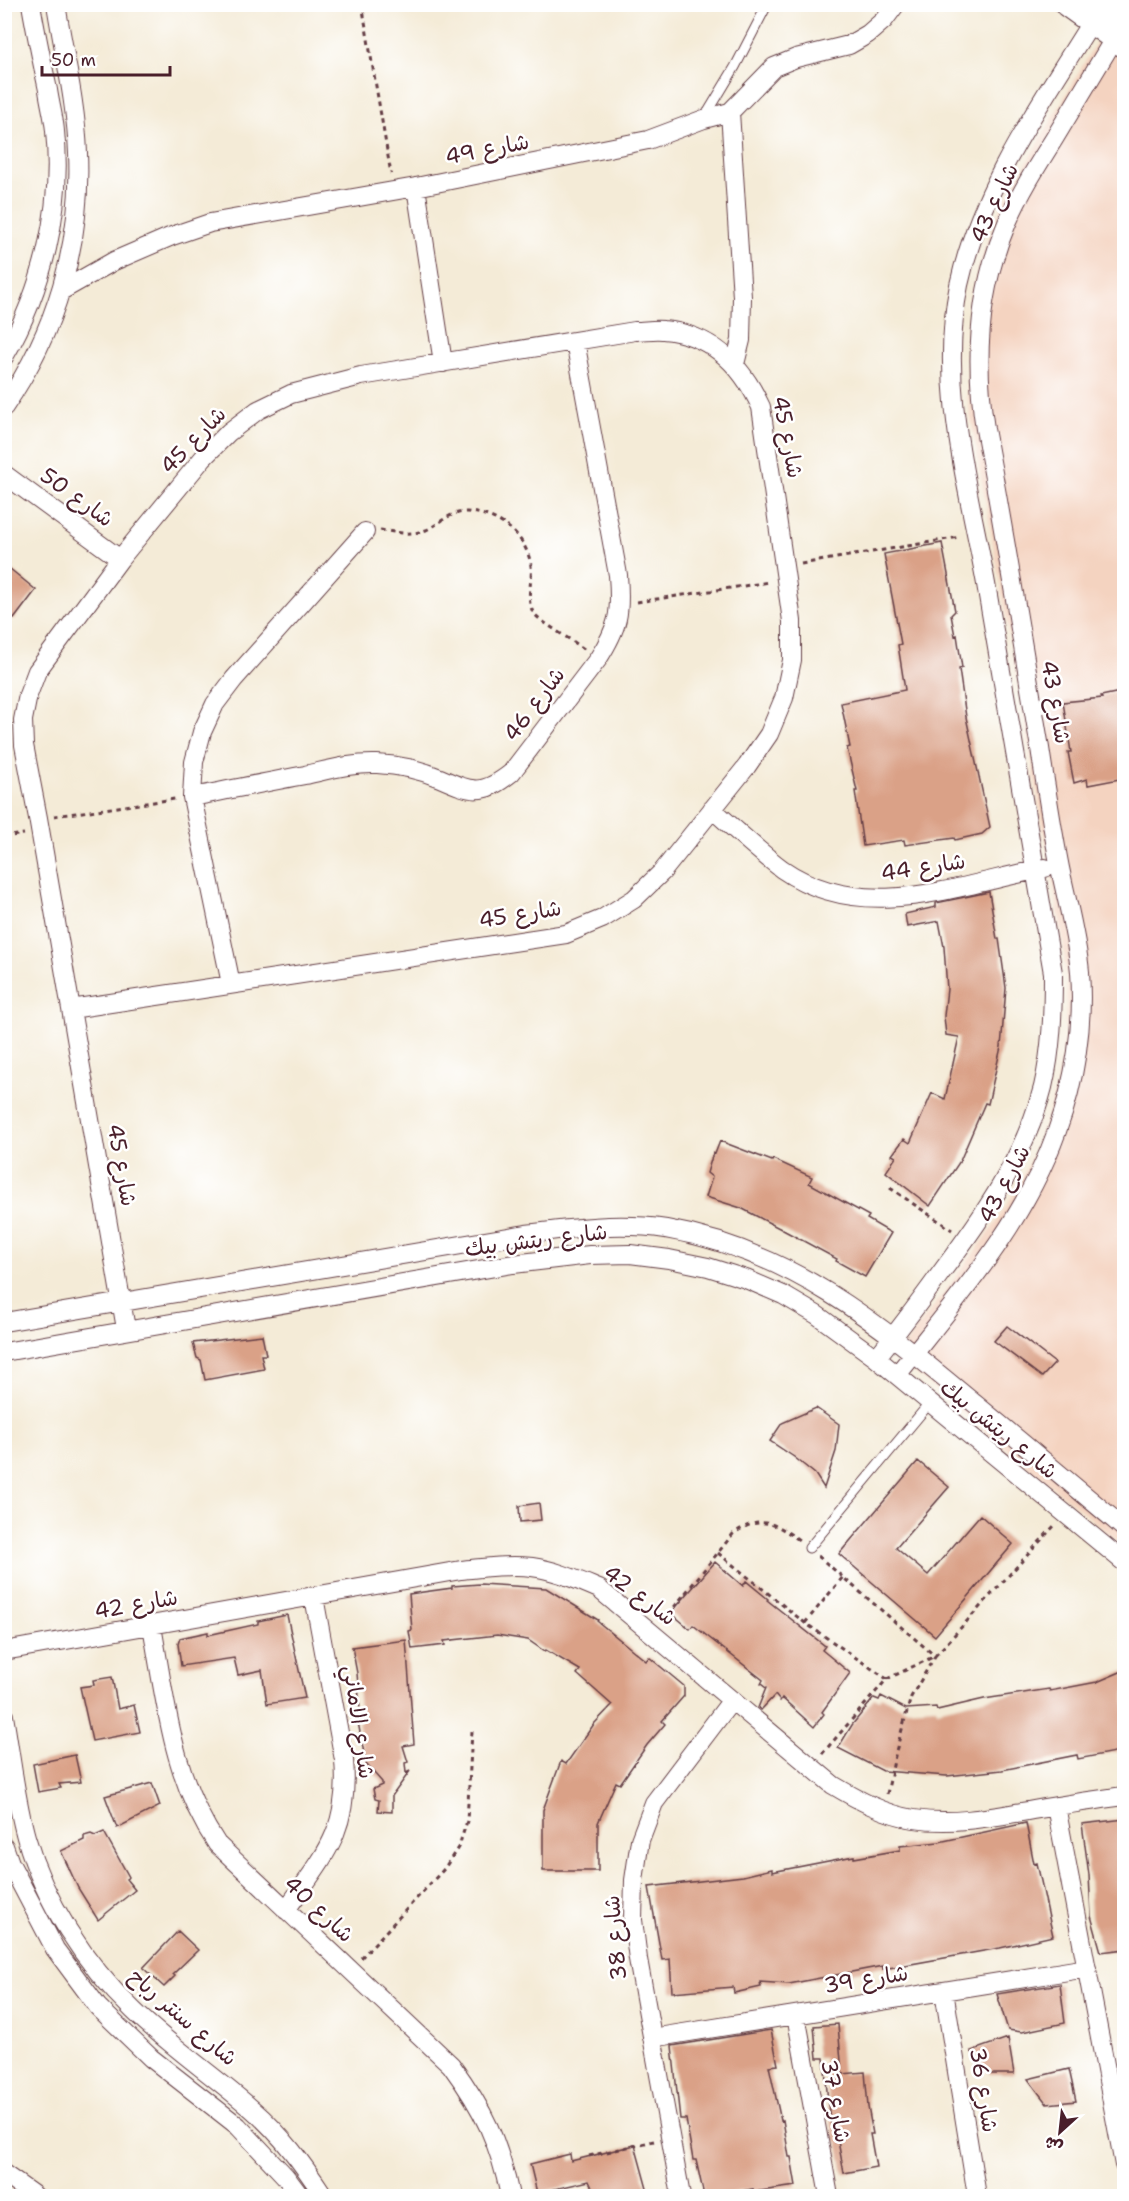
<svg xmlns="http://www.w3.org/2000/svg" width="1129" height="2201" font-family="'Shantell Sans','Playpen Sans Arabic',sans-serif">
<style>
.built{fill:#f4d3c0}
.building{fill:#daa187}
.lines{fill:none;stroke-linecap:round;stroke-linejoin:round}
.lane-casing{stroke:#643e45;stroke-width:11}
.street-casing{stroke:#643e45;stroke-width:20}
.secondary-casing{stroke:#643e45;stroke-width:28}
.path{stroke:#643e45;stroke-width:3;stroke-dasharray:4.5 4.5;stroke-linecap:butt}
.lane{stroke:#fff;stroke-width:9}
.street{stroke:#fff;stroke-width:18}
.secondary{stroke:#fff;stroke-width:26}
.labels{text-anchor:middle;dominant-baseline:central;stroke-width:5;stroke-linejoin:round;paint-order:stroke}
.street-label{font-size:22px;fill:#4a1f2b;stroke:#fff}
</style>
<rect width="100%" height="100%" fill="#fff"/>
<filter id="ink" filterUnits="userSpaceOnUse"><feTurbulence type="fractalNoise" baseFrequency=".0167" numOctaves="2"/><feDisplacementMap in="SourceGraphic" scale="12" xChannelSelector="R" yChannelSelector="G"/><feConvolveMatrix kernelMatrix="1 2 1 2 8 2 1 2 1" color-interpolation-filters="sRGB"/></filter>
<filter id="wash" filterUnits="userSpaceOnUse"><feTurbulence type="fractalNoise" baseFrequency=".008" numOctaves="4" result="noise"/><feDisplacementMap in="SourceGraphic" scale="24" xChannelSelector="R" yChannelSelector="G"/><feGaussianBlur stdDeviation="1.35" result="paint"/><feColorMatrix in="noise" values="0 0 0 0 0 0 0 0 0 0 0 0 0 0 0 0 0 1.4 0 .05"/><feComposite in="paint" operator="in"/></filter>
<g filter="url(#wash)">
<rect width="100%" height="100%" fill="#f4ebd7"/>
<!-- built -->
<path class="built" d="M 1109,20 L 1124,31 L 1124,1546 L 896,1357 L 991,1230 L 1018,1187 L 1039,1140 L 1055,1091 L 1064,1041 L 1067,990 L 1063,939 L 967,396 L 967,333 L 977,272 L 998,213 Z"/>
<g id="blocks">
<!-- building -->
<path class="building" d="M 942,543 L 955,611 L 951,615 L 955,636 L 957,635 L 962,668 L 959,669 L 966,717 L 990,827 L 982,834 L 955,840 L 954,838 L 905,845 L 904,840 L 863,846 L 855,791 L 857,791 L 847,748 L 850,747 L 841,703 L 905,690 L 898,645 L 901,644 L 884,554 Z
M 4,564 L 36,590 L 14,619 L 4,615 Z
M 1125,691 L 1125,778 L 1088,785 L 1087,779 L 1074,783 L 1068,752 L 1071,752 L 1063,702 L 1102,698 L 1101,696 Z
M 989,892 L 997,939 L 999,939 L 1006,988 L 1001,1047 L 988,1104 L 985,1103 L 960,1161 L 930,1206 L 886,1172 L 896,1157 L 892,1155 L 904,1139 L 910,1143 L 932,1093 L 945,1099 L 959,1037 L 946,1035 L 944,1016 L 947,989 L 944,947 L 939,921 L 907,927 L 905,914 L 936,907 L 936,903 Z
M 720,1141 L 772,1161 L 773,1159 L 812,1177 L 809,1183 L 869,1216 L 867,1219 L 891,1233 L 865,1277 L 836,1261 L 837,1259 L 783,1230 L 741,1208 L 706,1197 L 712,1177 L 707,1173 L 713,1153 L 715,1154 Z
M 1007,1326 L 1055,1363 L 1042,1377 L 994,1341 Z
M 262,1335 L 266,1355 L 261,1355 L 264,1369 L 205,1380 L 201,1360 L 197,1358 L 193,1343 Z
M 816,1408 L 839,1424 L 836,1451 L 824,1488 L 815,1474 L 794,1457 L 770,1441 L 782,1423 Z
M 918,1461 L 949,1487 L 896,1548 L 928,1575 L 980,1515 L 1013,1544 L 935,1636 L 839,1554 Z
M 539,1503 L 541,1520 L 520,1522 L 519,1506 Z
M 715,1562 L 743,1586 L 746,1581 L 768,1599 L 767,1600 L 825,1646 L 822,1650 L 850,1673 L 822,1712 L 824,1714 L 814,1727 L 782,1698 L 780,1701 L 775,1695 L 761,1710 L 758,1708 L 766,1688 L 761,1684 L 763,1680 L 693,1625 L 690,1629 L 671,1613 Z
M 480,1584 L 546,1588 L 598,1620 L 597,1621 L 646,1661 L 649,1657 L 684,1686 L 684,1696 L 662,1721 L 665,1724 L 647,1745 L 620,1784 L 616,1782 L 598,1823 L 598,1871 L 543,1871 L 543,1810 L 561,1761 L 566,1764 L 594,1724 L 612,1705 L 577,1674 L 580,1670 L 546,1650 L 544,1651 L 528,1640 L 497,1635 L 444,1641 L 445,1645 L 412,1649 L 409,1631 L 412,1630 L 409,1594 L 452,1588 L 452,1586 Z
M 287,1615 L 305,1698 L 267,1704 L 262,1670 L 238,1675 L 234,1658 L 181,1666 L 178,1644 L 180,1638 L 208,1632 L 208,1635 L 258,1624 L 258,1621 Z
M 406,1640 L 414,1744 L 403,1746 L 408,1762 L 405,1763 L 406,1773 L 410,1771 L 392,1796 L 392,1812 L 378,1811 L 379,1800 L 375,1799 L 373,1789 L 382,1785 L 382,1782 L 366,1764 L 358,1722 L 361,1722 L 357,1673 L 352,1647 Z
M 1125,1670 L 1125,1750 L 1078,1759 L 1077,1755 L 1002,1770 L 947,1776 L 883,1771 L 838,1748 L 852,1725 L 874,1698 L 879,1700 L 881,1696 L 906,1709 L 936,1707 L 937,1710 L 984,1699 L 1049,1689 L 1050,1691 L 1097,1682 Z
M 112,1677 L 118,1709 L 134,1705 L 140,1732 L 92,1741 L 80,1687 L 94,1685 L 93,1680 Z
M 75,1755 L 81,1782 L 59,1784 L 61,1788 L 38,1792 L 33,1764 Z
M 152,1783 L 160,1806 L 117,1828 L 105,1796 Z
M 1125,1819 L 1125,1949 L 1101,1952 L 1091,1916 L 1089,1875 L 1082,1824 Z
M 1026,1823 L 1034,1864 L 1037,1863 L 1053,1936 L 1000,1948 L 883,1969 L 883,1966 L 789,1984 L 760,1982 L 761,1987 L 734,1993 L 733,1987 L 672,1992 L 670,1959 L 662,1960 L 649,1887 L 743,1876 L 772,1869 L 772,1872 L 854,1856 L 854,1858 L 900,1850 L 900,1846 L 939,1842 Z
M 104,1832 L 129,1877 L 126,1879 L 135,1890 L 98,1920 L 78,1888 L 61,1851 L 84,1840 L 84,1836 L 91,1834 L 95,1836 Z
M 178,1931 L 198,1950 L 173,1974 L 175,1976 L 164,1987 L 143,1968 Z
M 1060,1984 L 1065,2023 L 1022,2032 L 1008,2030 L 997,1994 Z
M 838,2024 L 842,2074 L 865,2072 L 868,2107 L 873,2134 L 870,2134 L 876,2167 L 844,2173 L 838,2141 L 835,2142 L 829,2113 L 824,2058 L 817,2058 L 814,2026 Z
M 771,2030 L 778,2065 L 769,2066 L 781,2121 L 783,2120 L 789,2157 L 791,2157 L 796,2186 L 753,2192 L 753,2189 L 715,2196 L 704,2196 L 696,2160 L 693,2160 L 686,2119 L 680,2119 L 672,2046 Z
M 1008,2038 L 1014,2074 L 990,2074 L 971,2051 Z
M 1069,2069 L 1076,2101 L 1047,2104 L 1028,2079 Z
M 635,2145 L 649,2196 L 596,2196 L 589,2181 L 537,2193 L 530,2164 L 570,2154 L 571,2161 Z"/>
</g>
</g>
<g filter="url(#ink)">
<use href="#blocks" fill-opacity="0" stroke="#643e45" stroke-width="1.5"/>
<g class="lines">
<defs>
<path id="lane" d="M 705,117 L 735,67 L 766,7
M 809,1548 L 929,1404"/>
<path id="street" d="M 730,112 L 742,297 L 741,340 L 735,364
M 416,187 L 443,363
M 61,291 L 114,261 L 172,236 L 210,223 L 416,187 L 648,140 L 704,119 L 730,112 L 774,67 L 796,58 L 849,45 L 868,34 L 884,20 L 896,4
M 4,357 C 43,290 63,208 55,131 C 54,118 50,104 48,90 C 42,62 36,33 31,4
M 4,407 C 56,332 82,244 78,153 C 76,103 64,54 56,4
M 4,474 L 120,559
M 192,797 C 229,790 267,782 305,775 C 328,770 353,763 377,764 C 398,765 421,770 440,778 C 472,792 482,796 511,773 L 598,659 C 619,626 621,613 618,575 L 575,341
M 712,809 C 735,829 758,851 782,869 C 863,925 959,885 1045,868
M 231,984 L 192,797 L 194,762 L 202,732 L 215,704 L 234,679 L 365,532
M 71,1009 L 38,818 L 24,745 L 23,720 L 28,695 L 37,671 L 120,559 L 203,458 L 229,432 L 258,410 L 291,394 L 361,376 L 635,331 C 644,331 654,329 663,330 C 711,334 742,365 761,407 L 792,621 L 792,660 L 784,698 L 769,734 L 747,766 L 662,872 L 634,899 L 602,919 L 566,934 L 71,1009 L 126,1329
M 4,1322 L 526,1234 C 572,1228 620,1222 666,1229 C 792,1251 879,1324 974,1403 C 1024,1444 1074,1486 1124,1528
M 4,1352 L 513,1264 L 590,1255 L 630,1254 L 669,1259 L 708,1267 L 746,1279 L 783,1295 L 817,1315 L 876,1358 L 1124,1562
M 876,1358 C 898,1331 919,1303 940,1274 C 983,1217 1025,1157 1043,1087 C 1052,1049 1053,1011 1053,973 C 1031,843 1008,714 986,584 C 968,485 938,386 959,285 C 981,184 1045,98 1098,11
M 897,1375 C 957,1299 1024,1224 1057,1131 C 1075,1082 1084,1025 1080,972 C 1077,937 1067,902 1060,868 C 1052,828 1046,788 1040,748 C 1022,642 1005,535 985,429 C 974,359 979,288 1007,223 C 1020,193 1037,166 1054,139 C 1076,102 1098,66 1120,29
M 152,1626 C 166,1703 172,1777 217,1844 L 451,2065 C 484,2110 499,2142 510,2196
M 4,1651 L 461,1570 C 484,1568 509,1564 532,1567 C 555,1570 577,1580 599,1589 L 833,1785 C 858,1800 884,1814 914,1819 C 954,1825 993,1817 1033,1810 C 1063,1805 1094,1800 1124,1796
M 4,1716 C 11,1756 15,1797 26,1837 C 44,1901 85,1964 133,2010 C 170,2046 213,2075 252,2109 C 281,2134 303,2164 324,2196
M 1056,1806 L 1124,2165
M 4,1846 L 10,1863 L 55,1949 L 98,2007 L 151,2058 L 238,2126 L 285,2176 L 300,2196
M 286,1910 C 324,1856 350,1831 344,1760 L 314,1597
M 944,1991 L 977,2196
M 796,2015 L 829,2196
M 652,2038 L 1087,1968
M 4,2174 L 35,2196
M 681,2196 L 638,1959 L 633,1920 L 634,1880 L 640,1840 L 654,1803 L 732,1700"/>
<path id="secondary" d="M 1068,4 L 1124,44
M 1108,4 L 1124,16"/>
</defs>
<!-- lane casing -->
<use href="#lane" class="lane-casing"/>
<!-- street casing -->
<use href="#street" class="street-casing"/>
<!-- secondary casing -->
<use href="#secondary" class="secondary-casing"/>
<!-- path -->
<path class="path" d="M 362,4 L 391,174
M 380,530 C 396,532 410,536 426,530 C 440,524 448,512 467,512 C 497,513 527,535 531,566 C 533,581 525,598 533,612 C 538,621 574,641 584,649
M 801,564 L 960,537
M 637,602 L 770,582
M 54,816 L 175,799
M 4,837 L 24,834
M 890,1188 L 952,1230
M 718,1553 L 805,1623 L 887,1679
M 818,1556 L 935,1656 L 911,1697 L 896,1751 L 887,1794
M 663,1621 L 733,1534 C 760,1515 774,1522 799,1540
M 805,1623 L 843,1577
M 822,1754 L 887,1679 L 935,1656 L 1054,1526
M 361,1958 L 444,1869 L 459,1846 L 467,1821 L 472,1731
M 589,2156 L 654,2141"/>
<!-- lane -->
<use href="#lane" class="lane"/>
<!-- street -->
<use href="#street" class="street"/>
<!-- secondary -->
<use href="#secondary" class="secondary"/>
</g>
</g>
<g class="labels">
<!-- street labels -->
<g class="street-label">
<text transform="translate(487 149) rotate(-11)">شارع 49</text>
<text transform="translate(994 203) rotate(-65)">شارع 43</text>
<text transform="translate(788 437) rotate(79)">شارع 45</text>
<text transform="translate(193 440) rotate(-46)">شارع 45</text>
<text transform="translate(77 497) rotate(36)">شارع 50</text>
<text transform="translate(1056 702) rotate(80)">شارع 43</text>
<text transform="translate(534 704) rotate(-53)">شارع 46</text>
<text transform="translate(923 867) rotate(-9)">شارع 44</text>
<text transform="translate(520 914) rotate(-9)">شارع 45</text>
<text transform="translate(122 1165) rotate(80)">شارع 45</text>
<text transform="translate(1004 1184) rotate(-62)">شارع 43</text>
<text transform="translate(536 1240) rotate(-7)">شارع ريتش بيك</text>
<text transform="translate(999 1429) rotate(39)">شارع ريتش بيك</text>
<text transform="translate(640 1595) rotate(37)">شارع 42</text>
<text transform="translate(136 1604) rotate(-10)">شارع 42</text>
<text transform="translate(359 1722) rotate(82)">شارع الاماني</text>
<text transform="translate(319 1909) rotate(43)">شارع 40</text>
<text transform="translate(615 1938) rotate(-95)">شارع 38</text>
<text transform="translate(866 1979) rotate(-9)">شارع 39</text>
<text transform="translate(183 2017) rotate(41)">شارع سنتر رباح</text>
<text transform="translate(984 2090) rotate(81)">شارع 36</text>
<text transform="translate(836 2101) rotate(80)">شارع 37</text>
</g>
</g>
<!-- margin -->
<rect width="1129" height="2201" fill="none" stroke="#fff" stroke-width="24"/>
<!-- north arrow -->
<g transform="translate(1060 2132) rotate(207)" stroke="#ffffff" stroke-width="4.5" paint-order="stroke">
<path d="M0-4.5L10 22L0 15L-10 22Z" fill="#4a1f2b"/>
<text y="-9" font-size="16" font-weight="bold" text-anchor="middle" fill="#4a1f2b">ش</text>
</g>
<!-- scale -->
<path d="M42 66v9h128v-9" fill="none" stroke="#4a1f2b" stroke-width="3"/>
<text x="51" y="66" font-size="18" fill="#4a1f2b" stroke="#ffffff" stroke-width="4.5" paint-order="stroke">50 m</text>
</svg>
